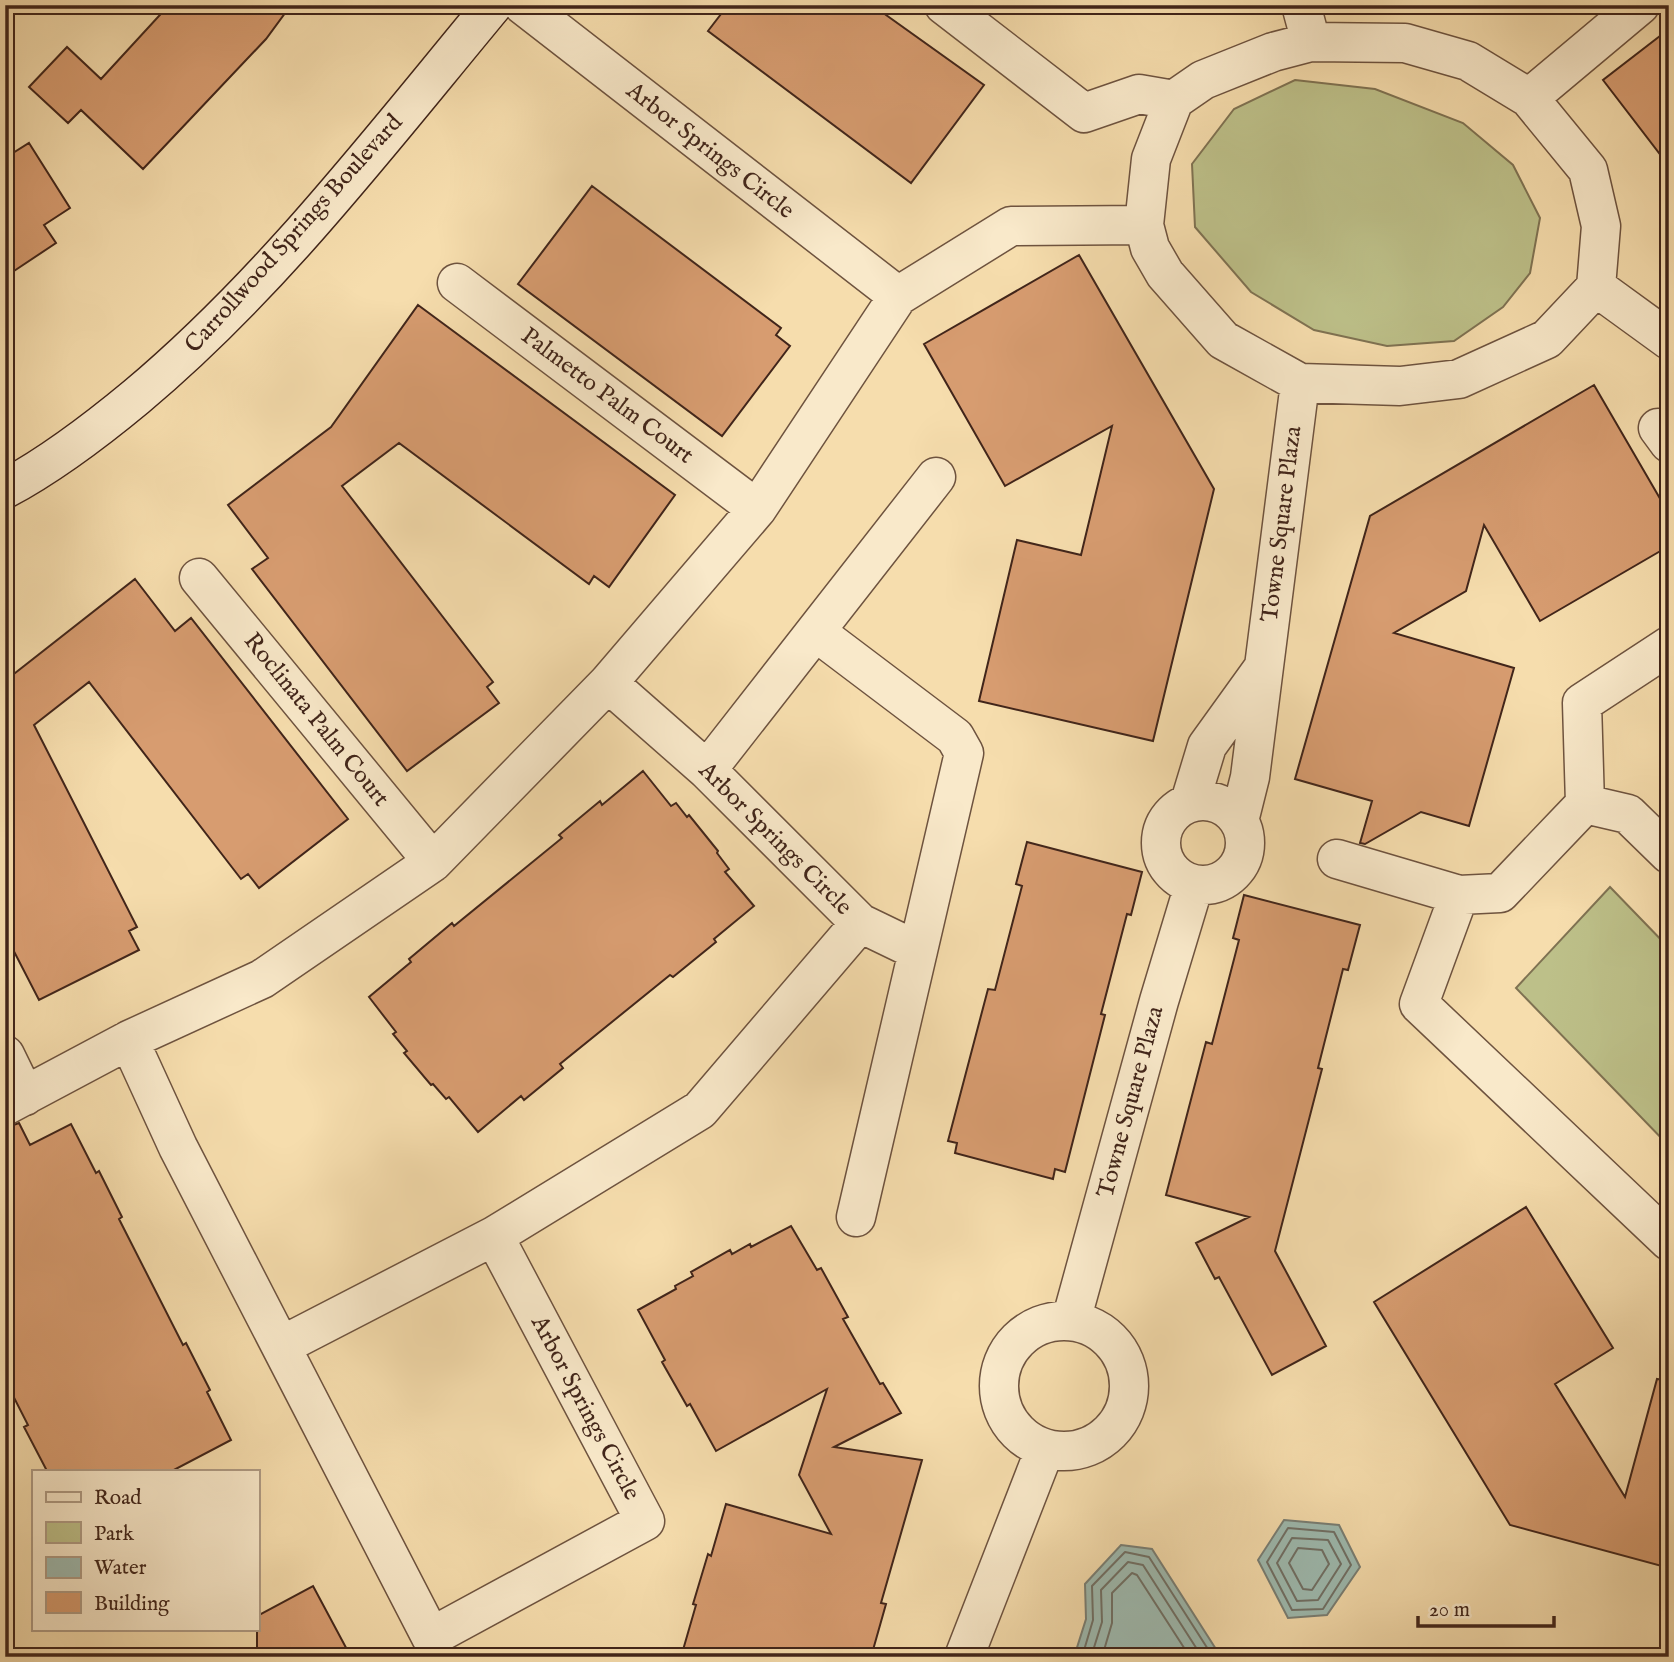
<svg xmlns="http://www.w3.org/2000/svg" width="1674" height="1662" font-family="'IM FELL English',serif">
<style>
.green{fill:#bdc089;stroke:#7f7252;stroke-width:2}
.water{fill:#9ebbb1;stroke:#797f75;stroke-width:2}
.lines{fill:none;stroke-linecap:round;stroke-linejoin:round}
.shore{stroke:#707066;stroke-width:2}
.building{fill:#d79c70;stroke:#41251a;stroke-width:2}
.street-casing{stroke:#6e533f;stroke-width:41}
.secondary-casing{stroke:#41251a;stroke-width:41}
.street{stroke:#f9e9ca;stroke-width:38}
.secondary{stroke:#f9e9ca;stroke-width:38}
.labels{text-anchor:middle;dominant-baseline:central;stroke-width:5;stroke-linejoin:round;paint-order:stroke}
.street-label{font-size:24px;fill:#41251a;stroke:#f9e9ca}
</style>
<rect width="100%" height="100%" fill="#f6ddad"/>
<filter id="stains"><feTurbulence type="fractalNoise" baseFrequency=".00286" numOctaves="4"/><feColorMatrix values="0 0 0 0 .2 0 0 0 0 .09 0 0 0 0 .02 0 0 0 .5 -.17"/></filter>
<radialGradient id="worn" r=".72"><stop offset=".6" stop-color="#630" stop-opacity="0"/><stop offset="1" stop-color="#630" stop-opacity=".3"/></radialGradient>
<!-- green -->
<path class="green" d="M 1295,80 L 1375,89 L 1463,123 L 1513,165 L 1540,218 L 1530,273 L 1503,307 L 1454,341 L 1387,346 L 1314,330 L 1251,292 L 1195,227 L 1192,164 L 1234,109 Z
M 1610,887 L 1669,948 L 1669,1146 L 1516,988 Z"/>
<!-- water -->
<path class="water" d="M 1284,1520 L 1339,1525 L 1360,1567 L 1327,1615 L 1288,1618 L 1258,1560 Z
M 1121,1545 L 1152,1549 L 1221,1657 L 1074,1657 L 1086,1619 L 1085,1584 Z"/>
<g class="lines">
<!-- shore -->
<path class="shore" d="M 1288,1528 L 1334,1532 L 1351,1565 L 1323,1609 L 1292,1610 L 1267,1562 Z
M 1292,1538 L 1328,1540 L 1341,1564 L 1318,1600 L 1297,1601 L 1277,1563 Z
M 1298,1548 L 1322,1550 L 1329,1564 L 1312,1590 L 1303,1589 L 1289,1563 Z
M 1082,1657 L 1093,1620 L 1092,1586 L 1125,1552 L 1149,1557 L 1213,1657
M 1091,1657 L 1102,1622 L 1101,1590 L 1128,1562 L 1143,1565 L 1202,1657
M 1102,1657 L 1112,1623 L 1112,1593 L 1132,1573 L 1137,1575 L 1190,1657"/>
</g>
<!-- building -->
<path class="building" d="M 169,5 L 291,5 L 266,39 L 143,169 L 81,110 L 68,123 L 29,87 L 67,47 L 101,79 Z
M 728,5 L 872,5 L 984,85 L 911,183 L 708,31 Z
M 1669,29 L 1669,166 L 1603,80 Z
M 29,143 L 70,208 L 44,225 L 56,243 L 5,277 L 5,158 Z
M 592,186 L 781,328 L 776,335 L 790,346 L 722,436 L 518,284 Z
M 1079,255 L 1214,489 L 1153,741 L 979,701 L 1017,540 L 1081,555 L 1112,426 L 1005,486 L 924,344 Z
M 418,305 L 675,495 L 609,587 L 594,576 L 589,584 L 399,443 L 342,486 L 493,682 L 487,687 L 499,703 L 407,771 L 252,569 L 268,558 L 228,505 L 331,427 Z
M 1594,385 L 1669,514 L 1669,546 L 1540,621 L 1484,525 L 1466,591 L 1394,633 L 1514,668 L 1469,826 L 1421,812 L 1365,844 L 1360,843 L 1372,801 L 1295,779 L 1370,516 Z
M 135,579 L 175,631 L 191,618 L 348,819 L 259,888 L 248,874 L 241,879 L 89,682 L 34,725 L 137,927 L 129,931 L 139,950 L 39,1000 L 5,934 L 5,668 L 10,677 Z
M 643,771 L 671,806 L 676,803 L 687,817 L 689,815 L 718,851 L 717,853 L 729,869 L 725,872 L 754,906 L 714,939 L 716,942 L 673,977 L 670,975 L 560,1064 L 563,1068 L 524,1100 L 521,1096 L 478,1132 L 449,1097 L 446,1099 L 433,1084 L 431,1085 L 404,1053 L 407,1051 L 393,1034 L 396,1032 L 369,997 L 411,962 L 409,959 L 452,923 L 454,926 L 562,838 L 559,835 L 600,801 L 602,805 Z
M 1027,842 L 1142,872 L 1131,915 L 1127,914 L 1101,1014 L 1105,1015 L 1065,1172 L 1055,1169 L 1053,1179 L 955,1153 L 957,1143 L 948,1141 L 988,989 L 995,990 L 1022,886 L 1016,884 Z
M 1244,895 L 1360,925 L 1348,970 L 1343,969 L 1318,1068 L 1322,1069 L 1275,1251 L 1326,1346 L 1272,1375 L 1219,1277 L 1215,1279 L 1196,1243 L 1249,1217 L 1166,1195 L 1206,1042 L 1212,1044 L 1239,940 L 1233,938 Z
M 19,1123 L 30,1145 L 71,1124 L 96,1173 L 99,1171 L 122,1217 L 119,1219 L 183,1345 L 186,1343 L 210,1390 L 207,1392 L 231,1440 L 172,1471 L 47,1471 L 24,1427 L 28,1425 L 5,1380 L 5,1128 Z
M 1526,1207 L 1613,1348 L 1555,1384 L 1625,1497 L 1657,1379 L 1669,1381 L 1669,1568 L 1510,1525 L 1374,1302 Z
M 791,1226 L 817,1270 L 821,1268 L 848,1317 L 843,1319 L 880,1384 L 883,1383 L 901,1413 L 834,1447 L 922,1460 L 881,1603 L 886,1604 L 871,1657 L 681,1657 L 696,1605 L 693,1604 L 708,1554 L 711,1556 L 726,1504 L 831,1534 L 799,1475 L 827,1389 L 716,1451 L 690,1404 L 687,1406 L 662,1362 L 665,1360 L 638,1310 L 676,1289 L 675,1286 L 693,1276 L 691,1272 L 730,1250 L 732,1254 L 750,1244 L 751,1247 Z
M 313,1586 L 351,1657 L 257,1657 L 257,1616 Z"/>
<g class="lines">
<defs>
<path id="street" d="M 523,5 L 898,296
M 944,5 L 1084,113 L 1139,94 L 1174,100
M 1301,5 L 1311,42
M 1311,42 L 1405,43 L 1468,61 L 1529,98 L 1588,170 L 1601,226 L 1596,287 L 1547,339 L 1459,379 L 1400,386 L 1300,383 L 1223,340 L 1165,274 L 1150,248 L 1144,225 L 1151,159 L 1174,100 L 1203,80 L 1273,52 Z
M 1529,98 L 1640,5
M 457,283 L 757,509
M 1596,287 L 1669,340
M 1658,428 L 1669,443
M 199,578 L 433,862
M 816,632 L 955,737 L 964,753 L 856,1217
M 707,770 L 936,477
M1161 843a42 42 0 1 1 84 0a42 42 0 1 1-84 0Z
M 1190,802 L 1207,746 L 1261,671
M 1585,804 L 1582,703 L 1669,646
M 1239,821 L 1250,777 L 1300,383
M 1669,854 L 1628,814 L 1585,804 L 1500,893 L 1459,895 L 1419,1004 L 1669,1241
M 1337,859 L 1459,895
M 860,923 L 918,951
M 129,1040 L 178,1147 L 431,1637 L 645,1521 L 494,1236
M 5,1055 L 25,1096
M 5,1106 L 129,1040 L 262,979 L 433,862 L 608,683 L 757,509 L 898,296 L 1011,226 L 1144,225
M999 1386a65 65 0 1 1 130 0a65 65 0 1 1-130 0Z
M 1071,1321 L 1159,1001 L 1194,885
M 281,1346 L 494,1236 L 700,1110 L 860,923 L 707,770 L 608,683
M 964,1657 L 1045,1449"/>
<path id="secondary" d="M 5,489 C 52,464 95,431 136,397 C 271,284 380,141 493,5"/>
</defs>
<!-- street casing -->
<use href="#street" class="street-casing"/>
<!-- secondary casing -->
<use href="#secondary" class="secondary-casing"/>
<!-- street -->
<use href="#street" class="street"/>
<!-- secondary -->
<use href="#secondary" class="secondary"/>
</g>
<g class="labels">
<!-- street labels -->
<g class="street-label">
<text transform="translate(710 151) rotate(38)">Arbor Springs Circle</text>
<text transform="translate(294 234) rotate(-48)">Carrollwood Springs Boulevard</text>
<text transform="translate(607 396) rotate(37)">Palmetto Palm Court</text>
<text transform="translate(1282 524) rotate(-83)">Towne Square Plaza</text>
<text transform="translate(316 720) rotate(51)">Roclinata Palm Court</text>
<text transform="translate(775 839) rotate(45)">Arbor Springs Circle</text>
<text transform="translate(1131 1102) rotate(-75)">Towne Square Plaza</text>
<text transform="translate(585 1408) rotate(62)">Arbor Springs Circle</text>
</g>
</g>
<!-- margin -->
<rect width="1674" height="1662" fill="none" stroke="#f6ddad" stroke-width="28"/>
<rect x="7" y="7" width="1660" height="1648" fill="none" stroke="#41251a" stroke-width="3.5"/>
<rect x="14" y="14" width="1646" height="1634" fill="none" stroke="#41251a" stroke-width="2"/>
<!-- legend -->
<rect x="32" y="1470" width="228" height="161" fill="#f9e9ca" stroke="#af9b84" stroke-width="2"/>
<rect x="46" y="1492" width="35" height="10" fill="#f9e9ca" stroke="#af9b84" stroke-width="2"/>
<text x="94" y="1504" font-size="21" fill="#41251a">Road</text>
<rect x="46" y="1522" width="35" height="21" fill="#bdc089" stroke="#af9b84" stroke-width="2"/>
<text x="94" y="1540" font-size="21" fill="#41251a">Park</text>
<rect x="46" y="1557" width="35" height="21" fill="#9ebbb1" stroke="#af9b84" stroke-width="2"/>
<text x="94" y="1574" font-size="21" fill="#41251a">Water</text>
<rect x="46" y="1592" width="35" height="21" fill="#d79c70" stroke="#af9b84" stroke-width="2"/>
<text x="94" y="1610" font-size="21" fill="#41251a">Building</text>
<!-- scale -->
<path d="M1418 1616v10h136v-10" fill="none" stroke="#41251a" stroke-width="3.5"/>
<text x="1429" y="1616" font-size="21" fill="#41251a" stroke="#f9e9ca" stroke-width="5" paint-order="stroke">20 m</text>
<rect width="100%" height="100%" filter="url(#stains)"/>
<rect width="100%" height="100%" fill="url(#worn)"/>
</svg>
